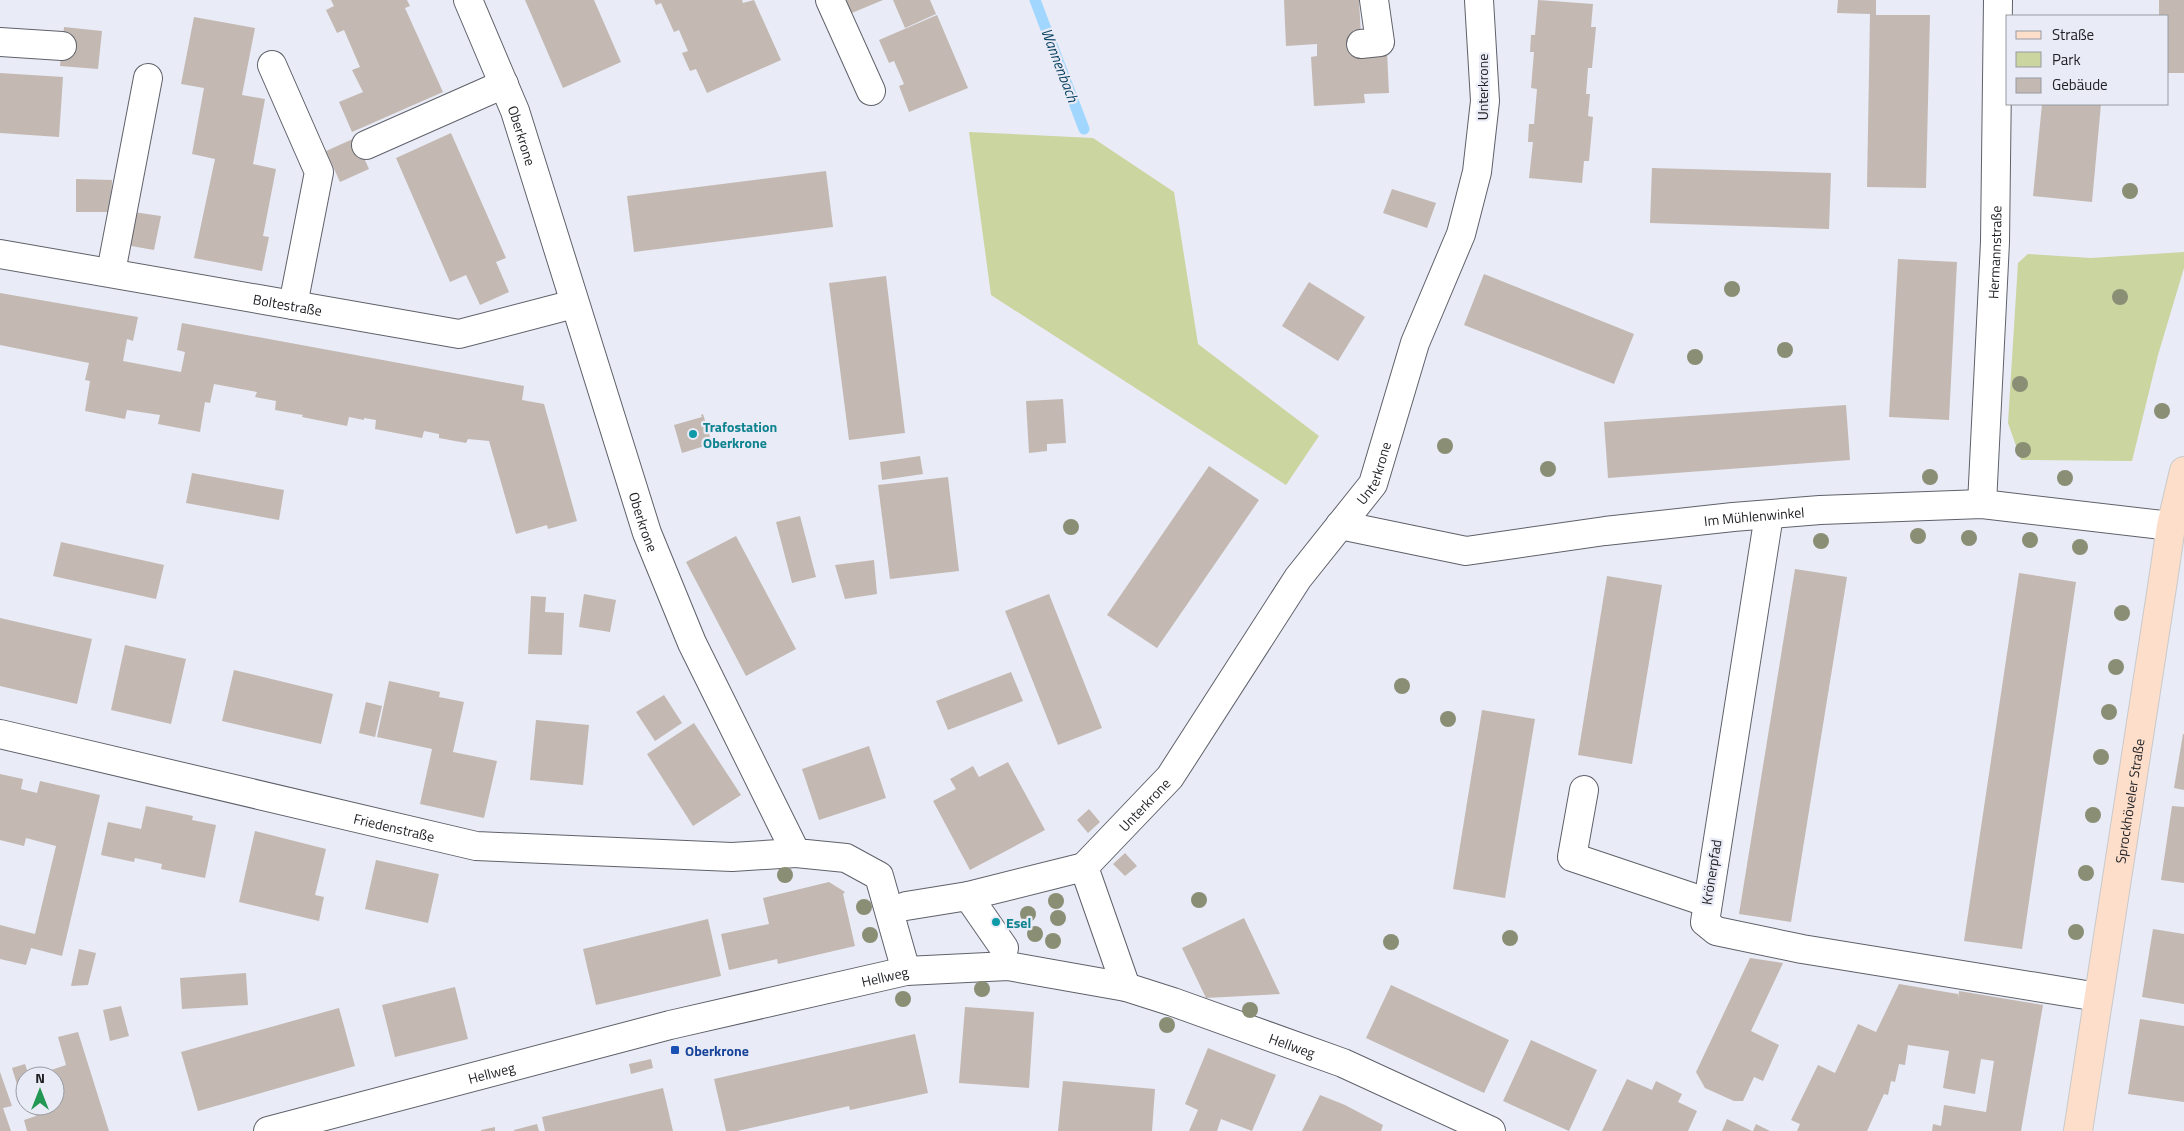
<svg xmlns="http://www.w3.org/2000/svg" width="2184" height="1131" font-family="'Titillium Web',sans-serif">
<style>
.green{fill:#cad5a0}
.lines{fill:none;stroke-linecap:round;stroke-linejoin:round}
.stream{stroke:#a1d7fe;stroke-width:11}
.building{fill:#c3b9b2}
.minor-casing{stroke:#5f616a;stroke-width:30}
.major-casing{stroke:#c9c9ca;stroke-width:30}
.minor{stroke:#fff;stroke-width:28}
.major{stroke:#fddecb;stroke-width:28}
.tree{fill:#898e74}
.culture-dot{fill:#0f9aa8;stroke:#e9ebf6;stroke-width:2}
.transit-dot{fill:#1a4fb4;stroke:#e9ebf6;stroke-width:2}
.labels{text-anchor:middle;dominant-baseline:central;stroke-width:4.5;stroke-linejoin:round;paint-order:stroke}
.street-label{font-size:14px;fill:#1f2024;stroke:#e9ebf6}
.culture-label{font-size:14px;font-weight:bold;fill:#0d838f;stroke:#e9ebf6;text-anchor:start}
.transit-label{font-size:14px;font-weight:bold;fill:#164399;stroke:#e9ebf6;text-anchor:start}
.water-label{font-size:15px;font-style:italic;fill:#053f5e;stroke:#e9ebf6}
</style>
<rect width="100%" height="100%" fill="#e9ebf6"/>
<!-- green -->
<path class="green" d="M 969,132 L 1093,138 L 1174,192 L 1198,344 L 1319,436 L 1286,485 L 991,295 Z
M 2184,252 L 2184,268 L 2158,355 L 2132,461 L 2021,460 L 2008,423 L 2018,263 L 2028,254 L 2091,258 Z"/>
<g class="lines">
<!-- stream -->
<path class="stream" d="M 1035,0 L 1084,129"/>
</g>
<!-- building -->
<path class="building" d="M 331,0 L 407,0 L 410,6 L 405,8 L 443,92 L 352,132 L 339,102 L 363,92 L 352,70 L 360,67 L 344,30 L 337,33 L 326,10 L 334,6 Z
M 525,0 L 594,0 L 621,62 L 563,88 Z
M 654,0 L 742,0 L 743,3 L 754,0 L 781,60 L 707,93 L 696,69 L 690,71 L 682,53 L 688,51 L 679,30 L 674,32 L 661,3 L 656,5 Z
M 841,0 L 883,0 L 847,15 Z
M 893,0 L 930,0 L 936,14 L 905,28 Z
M 1284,0 L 1359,0 L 1362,53 L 1387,52 L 1389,93 L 1364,94 L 1365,103 L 1314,106 L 1311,57 L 1317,56 L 1317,44 L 1286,46 Z
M 1538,0 L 1593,4 L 1591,27 L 1596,27 L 1592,68 L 1588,68 L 1586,94 L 1590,94 L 1588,116 L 1593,117 L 1589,161 L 1584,161 L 1582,183 L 1529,178 L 1533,142 L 1528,142 L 1529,124 L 1534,124 L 1537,89 L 1531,88 L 1534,52 L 1530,52 L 1531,35 L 1535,35 Z
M 1838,0 L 1876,0 L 1876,15 L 1930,15 L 1926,188 L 1867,187 L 1870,14 L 1837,13 Z
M 2159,0 L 2184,0 L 2184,73 L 2168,73 L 2168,16 L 2159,16 Z
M 937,15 L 968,88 L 909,112 L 899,86 L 904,84 L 894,61 L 889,63 L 879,40 Z
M 194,17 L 255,28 L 242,95 L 265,99 L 253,164 L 276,169 L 263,236 L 269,237 L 262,271 L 194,258 L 215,159 L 192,154 L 204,88 L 181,84 Z
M 64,27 L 102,31 L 98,69 L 60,66 Z
M 0,73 L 63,77 L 59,137 L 0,133 Z
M 2042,104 L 2101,104 L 2092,202 L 2033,196 Z
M 451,133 L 506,258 L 496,262 L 509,292 L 480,305 L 466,275 L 450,282 L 396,158 Z
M 355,138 L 369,169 L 340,182 L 326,151 Z
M 1652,168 L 1831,173 L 1829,229 L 1650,223 Z
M 826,171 L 833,227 L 634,252 L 627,196 Z
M 76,179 L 112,180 L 111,212 L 76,212 Z
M 1392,189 L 1436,203 L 1427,228 L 1383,213 Z
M 126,211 L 161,216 L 154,250 L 120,244 Z
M 1898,259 L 1957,262 L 1949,420 L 1889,417 Z
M 1484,274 L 1634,334 L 1614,384 L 1464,325 Z
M 886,276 L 905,433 L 849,440 L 829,283 Z
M 1309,282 L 1365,317 L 1338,361 L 1282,326 Z
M 0,293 L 138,317 L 133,341 L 127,339 L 123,361 L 181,372 L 185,352 L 177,350 L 182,323 L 524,386 L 522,400 L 544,404 L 577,521 L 548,529 L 547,525 L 516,534 L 489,441 L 468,439 L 466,443 L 439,438 L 439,434 L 424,431 L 422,438 L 375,429 L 376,420 L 364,418 L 364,420 L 349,417 L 347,426 L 302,417 L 303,415 L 275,410 L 276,401 L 255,397 L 257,392 L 214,384 L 210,403 L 205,402 L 200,432 L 158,424 L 160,415 L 127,410 L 125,419 L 85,411 L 90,381 L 85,380 L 89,363 L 0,345 Z
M 1063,399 L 1066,443 L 1047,444 L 1047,451 L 1029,453 L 1026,401 Z
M 1846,405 L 1850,460 L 1608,478 L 1604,422 Z
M 703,414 L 713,447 L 711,448 L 711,444 L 682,453 L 674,425 L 702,417 L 701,415 Z
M 920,456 L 923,474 L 882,480 L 880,462 Z
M 1209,466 L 1259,500 L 1157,648 L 1107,615 Z
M 192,473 L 284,490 L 279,520 L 186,503 Z
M 948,477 L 959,571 L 890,579 L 878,485 Z
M 800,516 L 816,577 L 792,583 L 776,522 Z
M 736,536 L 796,649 L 746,676 L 686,562 Z
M 61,542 L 164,565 L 156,599 L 53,576 Z
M 874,560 L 877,594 L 845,599 L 835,565 Z
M 1795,569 L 1847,577 L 1791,922 L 1739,914 Z
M 2019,573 L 2076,582 L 2022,949 L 1964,941 Z
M 1607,576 L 1662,585 L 1632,764 L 1578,755 Z
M 584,594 L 616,600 L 610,632 L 579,627 Z
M 1049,594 L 1102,728 L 1058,745 L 1005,611 Z
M 531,596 L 546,597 L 545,612 L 564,613 L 562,655 L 528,654 Z
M 0,618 L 92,639 L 77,704 L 0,686 Z
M 125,645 L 186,659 L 171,724 L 111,710 Z
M 234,670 L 333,694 L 321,744 L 222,721 Z
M 1011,672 L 1023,701 L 948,730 L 936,701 Z
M 389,681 L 440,692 L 439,697 L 464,702 L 453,752 L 497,761 L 484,818 L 420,804 L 432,749 L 377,737 Z
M 664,695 L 682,723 L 655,741 L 636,712 Z
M 366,702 L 382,706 L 375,737 L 359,733 Z
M 1482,710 L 1535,719 L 1505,898 L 1453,889 Z
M 536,720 L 589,725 L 583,785 L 530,780 Z
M 694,723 L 741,795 L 693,826 L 647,754 Z
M 2183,734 L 2184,734 L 2184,790 L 2174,788 Z
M 869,746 L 886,798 L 819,820 L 802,769 Z
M 1008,762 L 1045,830 L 970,870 L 933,801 L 956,789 L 950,779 L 973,766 L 979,777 Z
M 0,774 L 23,779 L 21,789 L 37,793 L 40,781 L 100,795 L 62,956 L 31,948 L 26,965 L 0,959 L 0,925 L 35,934 L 56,846 L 26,838 L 24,846 L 0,840 Z
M 146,806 L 193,816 L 192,820 L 216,825 L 205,878 L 161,869 L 162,864 L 135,858 L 134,862 L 101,855 L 108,822 L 141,829 Z
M 2172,806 L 2184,807 L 2184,883 L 2161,880 Z
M 1089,809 L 1100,822 L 1088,833 L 1077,820 Z
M 255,831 L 326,849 L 315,895 L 324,897 L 319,921 L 239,902 Z
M 1125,853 L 1137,866 L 1125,876 L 1113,864 Z
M 376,860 L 439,874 L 428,923 L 365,909 Z
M 829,882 L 845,892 L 843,894 L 855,946 L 778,964 L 777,959 L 729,970 L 721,934 L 769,924 L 763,898 Z
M 1244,918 L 1280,994 L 1206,998 L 1182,948 Z
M 708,919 L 721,976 L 596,1005 L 583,949 Z
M 2153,929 L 2184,934 L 2184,1004 L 2142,997 Z
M 79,949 L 96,953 L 88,985 L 71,986 Z
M 1750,958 L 1783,963 L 1751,1031 L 1779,1045 L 1763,1081 L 1754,1077 L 1743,1101 L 1734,1101 L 1705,1088 L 1696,1072 Z
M 246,973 L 248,1005 L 182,1009 L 180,978 Z
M 1899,984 L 1958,994 L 1958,999 L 1959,991 L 2043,1005 L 2021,1131 L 1932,1131 L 1933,1124 L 1941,1126 L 1944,1105 L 1986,1112 L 1994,1061 L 1981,1059 L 1975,1094 L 1943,1088 L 1949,1051 L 1908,1045 L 1905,1065 L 1899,1064 L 1895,1082 L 1891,1081 L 1888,1095 L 1884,1094 L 1867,1131 L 1797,1131 L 1800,1124 L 1791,1120 L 1818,1065 L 1835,1073 L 1858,1024 L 1876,1032 Z
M 1391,985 L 1509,1040 L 1484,1093 L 1366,1038 Z
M 455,987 L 468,1039 L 395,1057 L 382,1005 Z
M 121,1006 L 129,1036 L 110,1041 L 103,1010 Z
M 965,1007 L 1034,1012 L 1029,1088 L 959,1083 Z
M 339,1008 L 355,1066 L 198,1111 L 181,1052 Z
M 2140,1019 L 2184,1026 L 2184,1102 L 2128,1094 Z
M 78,1032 L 109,1131 L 27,1131 L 24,1120 L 36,1116 L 33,1106 L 55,1106 L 55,1096 L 59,1094 L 51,1070 L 66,1065 L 58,1037 Z
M 915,1034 L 928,1093 L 850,1110 L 849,1106 L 737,1131 L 726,1131 L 714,1079 Z
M 1531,1040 L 1597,1070 L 1569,1131 L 1503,1101 Z
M 1208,1048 L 1276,1075 L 1252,1131 L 1221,1119 L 1217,1131 L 1189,1131 L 1198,1110 L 1185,1104 Z
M 651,1059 L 653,1068 L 631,1074 L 629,1064 Z
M 25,1064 L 29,1076 L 25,1076 L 25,1089 L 19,1091 L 12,1068 Z
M 0,1072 L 12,1106 L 3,1108 L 11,1131 L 0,1131 Z
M 1627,1079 L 1652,1090 L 1656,1081 L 1682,1094 L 1678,1102 L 1697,1111 L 1688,1131 L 1602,1131 Z
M 1063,1081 L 1155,1089 L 1152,1131 L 1058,1131 Z
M 663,1088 L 673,1131 L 545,1131 L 542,1117 Z
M 1320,1095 L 1345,1105 L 1383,1125 L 1381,1131 L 1302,1131 Z
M 1727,1119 L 1752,1131 L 1722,1131 Z
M 537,1124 L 539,1131 L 514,1131 L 514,1130 Z
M 1756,1124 L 1770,1131 L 1753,1131 Z
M 495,1127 L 495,1131 L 481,1131 L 481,1130 Z"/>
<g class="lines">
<defs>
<g id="minor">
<path id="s1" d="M 468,0 L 515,111 L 647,533 L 692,643 L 796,853 L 846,858 L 879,876 L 906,971"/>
<path d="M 830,0 L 871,91"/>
<path d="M 0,42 L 62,46"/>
<path d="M 1361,44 L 1380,42 L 1374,0"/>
<path d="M 272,65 L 319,172 L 293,305"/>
<path d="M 366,145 L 504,84"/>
<path id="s2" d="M 0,254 L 459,334 L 574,304"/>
<path d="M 111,272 L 148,78"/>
<path id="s3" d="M 1982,504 L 1995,242 L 1998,0"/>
<path d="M 1769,515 L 1705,922 L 1716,931 L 1802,949 L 2098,997"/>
<path id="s4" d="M 1340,525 L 1466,551 L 1605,531 L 1733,517 L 1820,510 L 1982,504 L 2171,526"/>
<path id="s5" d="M 0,734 L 476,846 L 732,857 L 796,853"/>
<path d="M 1584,790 L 1572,857 L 1706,902"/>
<path d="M 968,896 L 1004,948"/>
<path d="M 906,906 L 968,896 L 1084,867"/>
<path id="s6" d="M 1126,987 L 1084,867 L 1170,777 L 1298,578 L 1373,484 L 1415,343 L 1461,234 L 1477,172 L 1485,101 L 1479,0"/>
<path id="s7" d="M 268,1131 L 670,1025 L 906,971 L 1008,966 L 1126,987 L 1173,1002 L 1343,1063 L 1491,1131"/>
</g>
<g id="major">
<path id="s8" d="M 2078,1131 L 2164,574 L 2171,526 L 2184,471"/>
</g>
</defs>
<!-- minor casing -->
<use href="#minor" class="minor-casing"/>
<!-- major casing -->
<use href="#major" class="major-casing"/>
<!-- minor -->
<use href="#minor" class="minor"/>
<!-- major -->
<use href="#major" class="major"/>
</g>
<!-- trees -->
<g class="tree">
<circle cx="2130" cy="191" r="8"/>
<circle cx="1732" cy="289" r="8"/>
<circle cx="2120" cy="297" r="8"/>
<circle cx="1785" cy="350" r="8"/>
<circle cx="1695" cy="357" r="8"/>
<circle cx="2020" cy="384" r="8"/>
<circle cx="2162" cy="411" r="8"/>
<circle cx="1445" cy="446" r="8"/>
<circle cx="2023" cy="450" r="8"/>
<circle cx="1548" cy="469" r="8"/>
<circle cx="1930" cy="477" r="8"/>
<circle cx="2065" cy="478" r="8"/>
<circle cx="1071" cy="527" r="8"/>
<circle cx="1918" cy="536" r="8"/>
<circle cx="1969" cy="538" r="8"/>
<circle cx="2030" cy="540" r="8"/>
<circle cx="1821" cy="541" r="8"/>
<circle cx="2080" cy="547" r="8"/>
<circle cx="2122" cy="613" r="8"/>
<circle cx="2116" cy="667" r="8"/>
<circle cx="1402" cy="686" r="8"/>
<circle cx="2109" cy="712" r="8"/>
<circle cx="1448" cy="719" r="8"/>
<circle cx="2101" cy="757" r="8"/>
<circle cx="2093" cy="815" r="8"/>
<circle cx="2086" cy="873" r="8"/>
<circle cx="785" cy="875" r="8"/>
<circle cx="1199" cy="900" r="8"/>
<circle cx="1056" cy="901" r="8"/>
<circle cx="864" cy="907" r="8"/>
<circle cx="1028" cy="914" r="8"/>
<circle cx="1058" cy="918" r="8"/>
<circle cx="2076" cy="932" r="8"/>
<circle cx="1035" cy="934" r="8"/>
<circle cx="870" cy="935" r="8"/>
<circle cx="1510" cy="938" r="8"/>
<circle cx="1053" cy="941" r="8"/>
<circle cx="1391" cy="942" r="8"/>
<circle cx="982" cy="989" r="8"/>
<circle cx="903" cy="999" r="8"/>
<circle cx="1250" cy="1010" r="8"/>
<circle cx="1167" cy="1025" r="8"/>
</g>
<!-- markers -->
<g class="culture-dot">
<circle cx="693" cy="434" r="5"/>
<circle cx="996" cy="922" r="5"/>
</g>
<rect class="transit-dot" x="670" y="1045" width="10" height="10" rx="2.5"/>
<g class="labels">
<!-- street labels -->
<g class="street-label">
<text transform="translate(1482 87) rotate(-90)">Unterkrone</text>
<text stroke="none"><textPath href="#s1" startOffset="146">Oberkrone</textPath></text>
<text stroke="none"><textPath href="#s3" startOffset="252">Hermannstraße</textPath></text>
<text stroke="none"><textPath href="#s2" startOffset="292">Boltestraße</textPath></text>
<text stroke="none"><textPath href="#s6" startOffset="619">Unterkrone</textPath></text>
<text stroke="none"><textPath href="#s4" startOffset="419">Im Mühlenwinkel</textPath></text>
<text stroke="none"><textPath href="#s1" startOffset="551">Oberkrone</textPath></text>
<text stroke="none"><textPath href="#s8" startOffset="334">Sprockhöveler Straße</textPath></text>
<text stroke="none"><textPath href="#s6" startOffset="214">Unterkrone</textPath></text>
<text stroke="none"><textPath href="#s5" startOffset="405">Friedenstraße</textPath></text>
<text transform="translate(1711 872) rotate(-81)">Krönerpfad</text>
<text stroke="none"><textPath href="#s7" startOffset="636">Hellweg</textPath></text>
<text stroke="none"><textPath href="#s7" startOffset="1056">Hellweg</textPath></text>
<text stroke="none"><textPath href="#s7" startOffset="231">Hellweg</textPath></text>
</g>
<!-- culture labels -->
<g class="culture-label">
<text x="703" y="426">Trafostation<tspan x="703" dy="16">Oberkrone</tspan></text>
<text x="1006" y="922">Esel</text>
</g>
<!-- transit labels -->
<g class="transit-label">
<text x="685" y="1050">Oberkrone</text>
</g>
<!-- water labels -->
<g class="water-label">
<text transform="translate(1060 65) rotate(69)">Wannenbach</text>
</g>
</g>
<!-- legend -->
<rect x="2006" y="15" width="162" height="90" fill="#e9ebf6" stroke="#989aa2"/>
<rect x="2016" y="31" width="25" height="8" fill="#fddecb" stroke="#989aa2"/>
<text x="2052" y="40" font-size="15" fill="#1f2024">Straße</text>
<rect x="2016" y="52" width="25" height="15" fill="#cad5a0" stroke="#989aa2"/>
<text x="2052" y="65" font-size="15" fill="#1f2024">Park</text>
<rect x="2016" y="78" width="25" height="15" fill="#c3b9b2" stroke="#989aa2"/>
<text x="2052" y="90" font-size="15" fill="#1f2024">Gebäude</text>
<!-- north arrow -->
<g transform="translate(40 1091)"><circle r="24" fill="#e9ebf6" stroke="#989aa2"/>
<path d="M0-4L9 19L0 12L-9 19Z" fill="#219753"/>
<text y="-8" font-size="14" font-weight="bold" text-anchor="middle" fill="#1f2024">N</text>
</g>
</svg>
